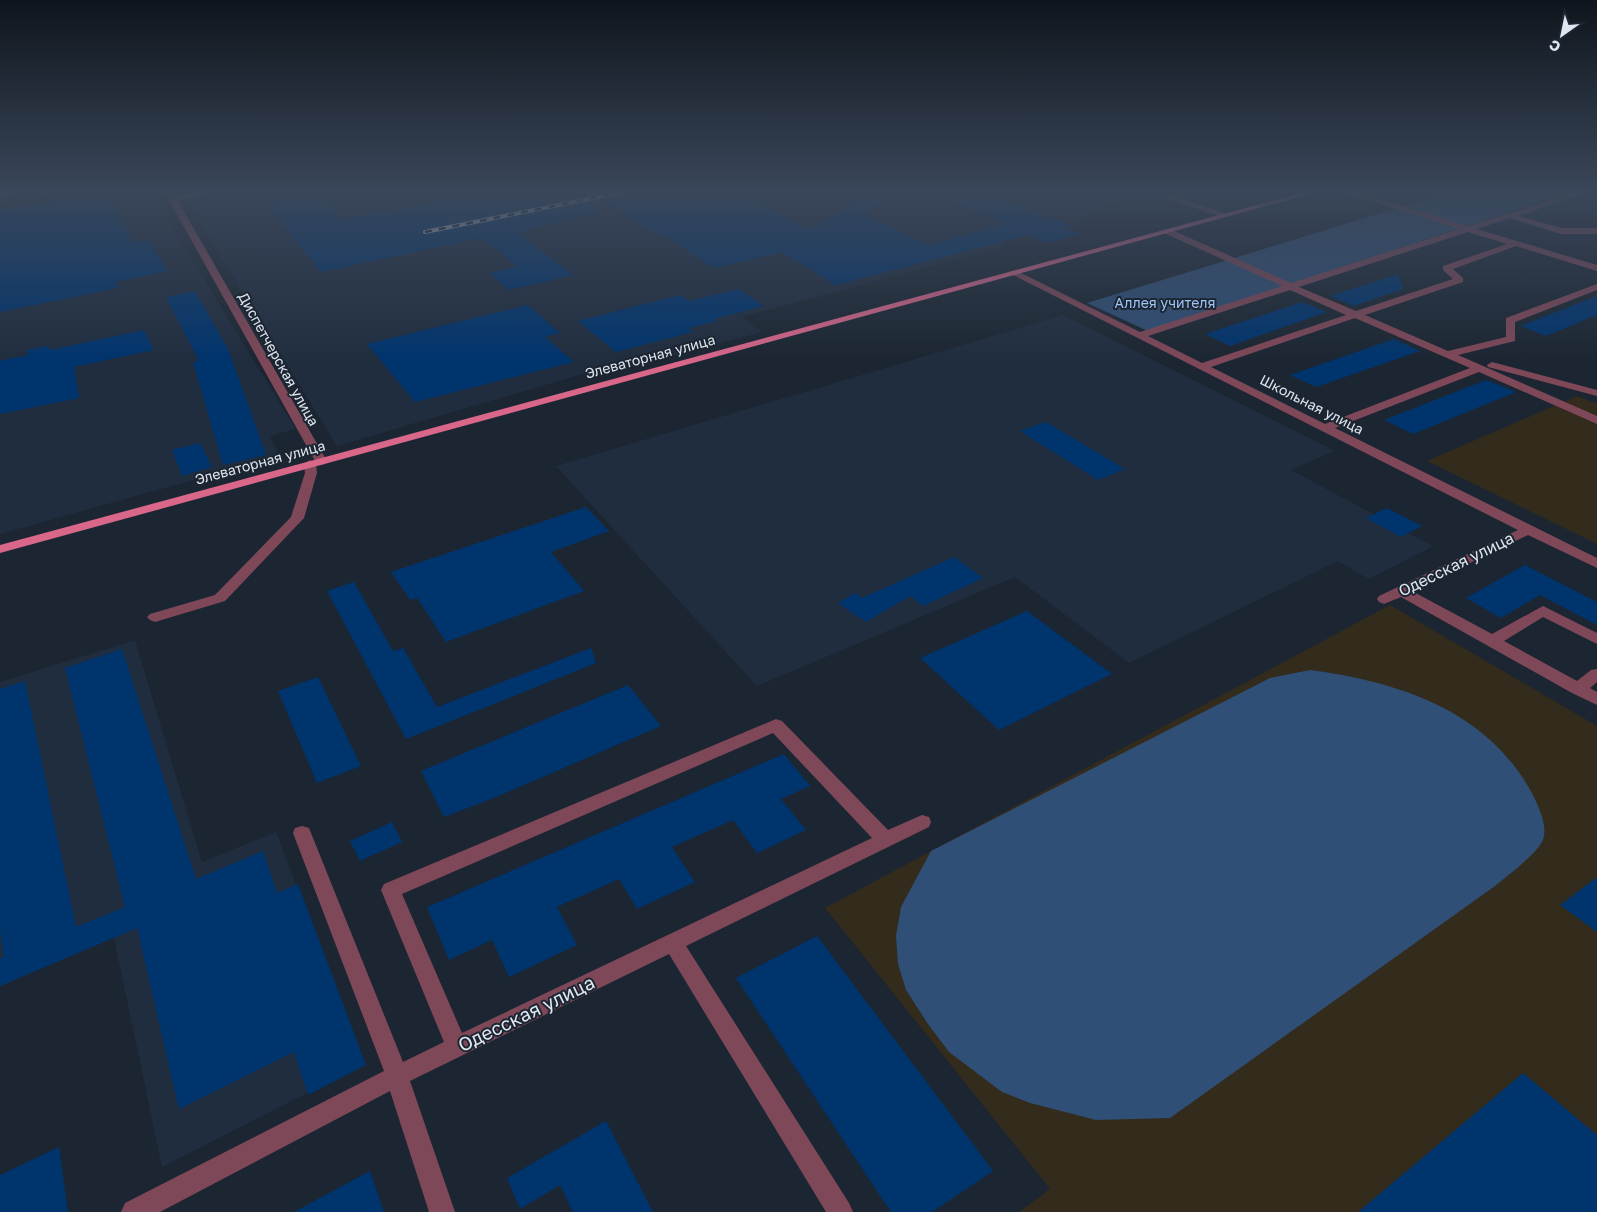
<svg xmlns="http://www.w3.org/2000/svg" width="1597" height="1212" font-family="'Golos Text',sans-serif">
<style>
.built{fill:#1f2d3f}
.education{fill:#332b1b}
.green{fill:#304f76}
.building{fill:#00346d}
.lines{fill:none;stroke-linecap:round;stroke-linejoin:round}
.minor{fill:#7f4858;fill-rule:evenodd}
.major{fill:#d8678a;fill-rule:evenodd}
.rail-casing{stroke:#cad1db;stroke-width:4}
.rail{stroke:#1c2632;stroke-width:2.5;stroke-dasharray:7;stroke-linecap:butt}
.labels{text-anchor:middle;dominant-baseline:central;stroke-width:4;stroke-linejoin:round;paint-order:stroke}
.far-park-label{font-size:14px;fill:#9cc4f7;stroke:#1c2632}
.far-street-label{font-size:14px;fill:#dfe6ef;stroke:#1c2632}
.street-label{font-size:16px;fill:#dfe6ef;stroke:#1c2632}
.near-street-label{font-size:19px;fill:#dfe6ef;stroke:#1c2632}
</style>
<rect width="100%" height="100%" fill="#1c2632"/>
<!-- built -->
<path class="built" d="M 0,193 L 64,193 L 0,203 Z
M 94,193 L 151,193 L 296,429 L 270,436 L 279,456 L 0,534 L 0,208 Z
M 233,193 L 1212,193 L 1191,199 L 1174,193 L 1143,201 L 1135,198 L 1087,211 L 1092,214 L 999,239 L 1007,246 L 742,317 L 762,332 L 623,369 L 617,364 L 337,446 L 186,201 Z
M 1063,315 L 1335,451 L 1291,470 L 1433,546 L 1369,579 L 1338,561 L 1129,663 L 1015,577 L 757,686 L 556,466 Z
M 135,640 L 202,862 L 276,832 L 364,1064 L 162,1167 L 114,938 L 0,986 L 0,682 Z"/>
<!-- education -->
<path class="education" d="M 1577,396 L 1597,404 L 1597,544 L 1427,461 Z
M 1390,605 L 1597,726 L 1597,1212 L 1019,1212 L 1050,1189 L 825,908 Z"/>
<!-- green -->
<path class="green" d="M 1453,193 L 1567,193 L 1148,331 L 1087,303 L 1398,208 Z
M 1310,670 C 1399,682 1488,710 1533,795 C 1539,808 1549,828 1542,842 C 1534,856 1508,875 1495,886 L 1170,1118 L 1096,1120 L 1030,1103 L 1002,1092 L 949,1052 L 928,1024 L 906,990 L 898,964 L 896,936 L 901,907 L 931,851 L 1270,678 Z"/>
<!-- building -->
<path class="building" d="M 109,193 L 133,243 L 148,240 L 168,271 L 115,282 L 118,288 L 0,312 L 0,210 Z
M 485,193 L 597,193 L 598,214 L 517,232 L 573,275 L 509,290 L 489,273 L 517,266 L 482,238 L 321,272 L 266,204 L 319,194 L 343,218 Z
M 635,193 L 741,193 L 807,229 L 819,226 L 863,194 L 887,198 L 866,214 L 927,245 L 1006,224 L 933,193 L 990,193 L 1073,226 L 1063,228 L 1080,234 L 1048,243 L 1027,235 L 836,285 L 782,252 L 714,268 L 666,236 L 660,237 L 602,199 Z
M 1398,274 L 1403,289 L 1354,306 L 1330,296 Z
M 738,289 L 764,306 L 714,319 L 717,321 L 689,328 L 693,332 L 616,352 L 578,321 L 680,295 L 689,301 Z
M 195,291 L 228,349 L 266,455 L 223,465 L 193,362 L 199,361 L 166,297 Z
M 1597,296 L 1597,315 L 1546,336 L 1520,326 Z
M 1302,302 L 1327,312 L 1230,346 L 1205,334 Z
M 528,305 L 560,333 L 545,337 L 574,362 L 415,402 L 367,344 Z
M 144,330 L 154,350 L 74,367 L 79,398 L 0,414 L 0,361 L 28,355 L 27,350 L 48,346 L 50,350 Z
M 1394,339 L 1420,351 L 1316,387 L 1290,375 Z
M 1486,380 L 1516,392 L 1413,434 L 1384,420 Z
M 1046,422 L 1125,469 L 1098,480 L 1020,431 Z
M 200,443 L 212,467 L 182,476 L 172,450 Z
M 586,507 L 609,531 L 551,552 L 584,591 L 446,642 L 417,598 L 410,600 L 391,572 Z
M 1387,508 L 1422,526 L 1401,537 L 1366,518 Z
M 954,557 L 983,578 L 923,606 L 910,596 L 866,622 L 838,603 L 855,593 L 862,598 Z
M 1525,565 L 1597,602 L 1597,625 L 1540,595 L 1501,618 L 1466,598 Z
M 354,582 L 393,651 L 403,648 L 437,707 L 591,648 L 596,663 L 406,739 L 327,591 Z
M 1027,611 L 1112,674 L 999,730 L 920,658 Z
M 122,649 L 196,879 L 263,851 L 277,893 L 298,884 L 366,1065 L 308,1095 L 294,1052 L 179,1109 L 137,928 L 0,986 L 0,958 L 4,957 L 0,930 L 0,689 L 25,681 L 76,927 L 125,907 L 65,668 Z
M 318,677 L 361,766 L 317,783 L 278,691 Z
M 628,685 L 661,726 L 494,798 L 444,817 L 421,771 Z
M 784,754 L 810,786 L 781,799 L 806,830 L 757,853 L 733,820 L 672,847 L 695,882 L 637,909 L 619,879 L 557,907 L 577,945 L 509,977 L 492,940 L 449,960 L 427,907 Z
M 392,822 L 402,842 L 360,861 L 350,841 Z
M 1597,877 L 1597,932 L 1560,905 Z
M 817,936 L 993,1171 L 932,1212 L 891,1212 L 736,978 Z
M 1523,1073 L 1597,1135 L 1597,1212 L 1358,1212 Z
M 606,1121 L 653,1212 L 573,1212 L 560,1185 L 520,1209 L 507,1178 Z
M 59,1147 L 68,1212 L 0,1212 L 0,1175 Z
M 370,1171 L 384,1212 L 294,1212 Z"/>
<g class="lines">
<!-- minor -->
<path class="minor" d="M 0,193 L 17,193 L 0,197 Z
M 165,193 L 173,193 L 175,197 L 196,193 L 210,193 L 178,201 L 327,461 L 325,464 L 321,465 L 315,461 Z
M 1345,193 L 1357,193 L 1468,226 L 1573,193 L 1584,193 L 1519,216 L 1562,228 L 1597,228 L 1597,234 L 1561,234 L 1510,218 L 1477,229 L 1597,265 L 1597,271 L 1516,246 L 1453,269 L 1463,278 L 1463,282 L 1365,315 L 1448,351 L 1506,337 L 1506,318 L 1597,284 L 1597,290 L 1515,322 L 1515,341 L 1458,355 L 1597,416 L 1597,424 L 1479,372 L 1335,428 L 1597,558 L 1597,568 L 1528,535 L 1412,591 L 1492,634 L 1543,606 L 1597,633 L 1597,644 L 1543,617 L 1504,641 L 1577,681 L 1591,670 L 1597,669 L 1597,682 L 1590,688 L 1597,692 L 1597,705 L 1572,693 L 1401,597 L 1384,604 L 1379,602 L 1377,599 L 1379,596 L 1518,530 L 1009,273 L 1011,271 L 1017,271 L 1140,332 L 1282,286 L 1164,233 L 1164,229 L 1170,229 L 1291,283 L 1459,229 ZM 1468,232 L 1507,244 L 1443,266 L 1443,270 L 1453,279 L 1356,311 L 1299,287 ZM 1290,290 L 1346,315 L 1202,363 L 1148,336 ZM 1355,318 L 1470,368 L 1325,424 L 1211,367 Z
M 1167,195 L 1173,195 L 1229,215 L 1222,217 L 1167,199 Z
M 1492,362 L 1597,390 L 1597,396 L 1488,367 L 1487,365 Z
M 310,460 L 316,464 L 317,473 L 304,518 L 225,601 L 155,622 L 150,620 L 147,617 L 150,614 L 215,595 L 291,517 L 305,473 L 304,464 Z
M 776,719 L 782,721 L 888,830 L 922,815 L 929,817 L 931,822 L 929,827 L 686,946 L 849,1203 L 853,1212 L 826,1212 L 669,954 L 410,1081 L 455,1212 L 429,1212 L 390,1091 L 160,1212 L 121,1212 L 125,1203 L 384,1071 L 293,833 L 295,828 L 302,826 L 309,828 L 311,833 L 403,1062 L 444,1042 L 381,890 L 384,884 ZM 773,733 L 872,838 L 462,1033 L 402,894 Z"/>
<!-- major -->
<path class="major" d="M 1301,193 L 1313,193 L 0,553 L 0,545 Z"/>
<defs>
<path id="rail" d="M 425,232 L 619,193"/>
</defs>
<!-- rail casing -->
<use href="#rail" class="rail-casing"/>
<!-- rail -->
<use href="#rail" class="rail"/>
</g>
<!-- sky -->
<linearGradient id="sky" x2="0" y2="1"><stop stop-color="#0f151c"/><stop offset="0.53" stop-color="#3a475a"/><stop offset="1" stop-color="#3a475a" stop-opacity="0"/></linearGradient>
<rect width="1597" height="362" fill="url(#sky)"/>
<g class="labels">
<!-- far-park labels -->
<g class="far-park-label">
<text x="1165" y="302">Аллея учителя</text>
</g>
<!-- far-street labels -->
<g class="far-street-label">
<text transform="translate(650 356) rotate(-15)">Элеваторная улица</text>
<text transform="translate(279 359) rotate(61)">Диспетчерская улица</text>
<text transform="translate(1312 404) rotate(27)">Школьная улица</text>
<text transform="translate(260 462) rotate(-15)">Элеваторная улица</text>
</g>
<!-- street labels -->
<g class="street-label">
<text transform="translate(1456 564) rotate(-26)">Одесская улица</text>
</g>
<!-- near-street labels -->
<g class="near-street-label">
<text transform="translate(526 1013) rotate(-26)">Одесская улица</text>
</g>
</g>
<!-- north arrow -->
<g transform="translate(1562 35) rotate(213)" stroke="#1c2632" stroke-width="4" paint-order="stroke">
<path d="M0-4L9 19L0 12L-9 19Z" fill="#dfe6ef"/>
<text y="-8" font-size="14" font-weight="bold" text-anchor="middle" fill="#dfe6ef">С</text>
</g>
</svg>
